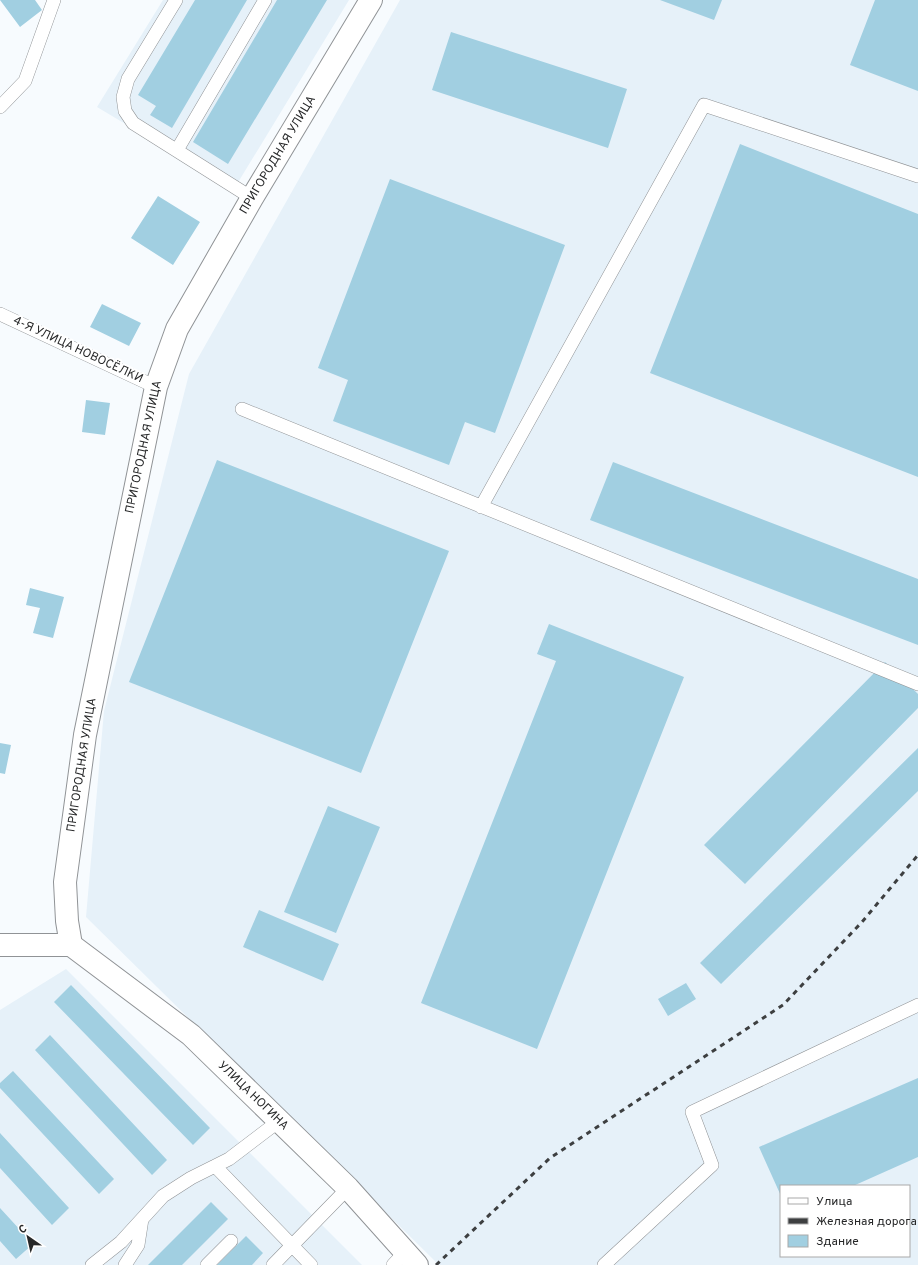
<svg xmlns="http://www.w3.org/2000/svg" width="918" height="1265" font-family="Overpass,sans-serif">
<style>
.built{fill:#e6f1f9;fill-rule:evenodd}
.building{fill:#a1cfe1}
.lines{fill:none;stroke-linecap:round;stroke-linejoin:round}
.service-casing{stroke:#909396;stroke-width:14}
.minor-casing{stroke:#909396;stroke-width:24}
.service{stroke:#fff;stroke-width:13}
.minor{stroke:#fff;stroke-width:22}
.rail{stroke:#3d3f40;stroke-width:3;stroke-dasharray:5 5;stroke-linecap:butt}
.labels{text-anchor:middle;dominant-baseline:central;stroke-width:4;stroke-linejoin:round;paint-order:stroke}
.street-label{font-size:12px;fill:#272829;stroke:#fff}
</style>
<rect width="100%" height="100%" fill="#f7fbfe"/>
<!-- built -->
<path class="built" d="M 163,0 L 349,0 L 234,189 L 97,107 Z
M 400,0 L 918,0 L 918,1265 L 439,1265 L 86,917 L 104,711 L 189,374 ZM 781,1186 L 909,1186 L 909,1256 L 781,1256 Z
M 66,969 L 362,1265 L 0,1265 L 0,1010 Z"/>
<!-- building -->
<path class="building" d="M 0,0 L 35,0 L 42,10 L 20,27 Z
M 195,0 L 247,0 L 172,128 L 150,115 L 156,106 L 138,95 Z
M 277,0 L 327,0 L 228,164 L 193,142 Z
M 660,0 L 722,0 L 714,20 Z
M 875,0 L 918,0 L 918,91 L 850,65 Z
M 451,32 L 627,89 L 608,148 L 432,90 Z
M 740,144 L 918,214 L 918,477 L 650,373 Z
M 390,179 L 565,245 L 495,433 L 465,422 L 449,465 L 333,421 L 348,380 L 318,368 Z
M 158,196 L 200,222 L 173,265 L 131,238 Z
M 102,304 L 141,323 L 129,346 L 90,327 Z
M 86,400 L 110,403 L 105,435 L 82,432 Z
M 217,460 L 449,551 L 361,773 L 129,682 Z
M 613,462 L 918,579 L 918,645 L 590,520 Z
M 30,588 L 64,597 L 53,638 L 33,633 L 40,608 L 26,605 Z
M 549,624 L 684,677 L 537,1049 L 421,1003 L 556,661 L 537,654 Z
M 885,662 L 918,694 L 918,708 L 745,884 L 704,845 Z
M 0,743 L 11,745 L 5,774 L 0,773 Z
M 918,748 L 918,791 L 721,984 L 700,963 Z
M 328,806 L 380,827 L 336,933 L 284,912 Z
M 259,910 L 339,944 L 323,981 L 243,947 Z
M 686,983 L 696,999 L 668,1016 L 658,999 Z
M 71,985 L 210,1128 L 193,1145 L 54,1002 Z
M 50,1035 L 167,1160 L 152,1175 L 35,1050 Z
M 13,1071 L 114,1179 L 99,1194 L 0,1088 L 0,1083 Z
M 918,1078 L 918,1157 L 853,1186 L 781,1186 L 781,1196 L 759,1147 Z
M 0,1133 L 69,1208 L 52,1225 L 0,1168 Z
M 211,1202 L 228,1219 L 182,1265 L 148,1265 Z
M 0,1208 L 33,1244 L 16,1259 L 0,1241 Z
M 246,1236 L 263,1253 L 252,1265 L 217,1265 Z"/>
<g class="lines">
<defs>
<path id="service" d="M 176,0 L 128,79 L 123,97 L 125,111 L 133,123 L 252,198
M 0,107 L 25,81 L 54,0
M 177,150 L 265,0
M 0,314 L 156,387
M 242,409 L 918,684
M 481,507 L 704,105 L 918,176
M 215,1166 L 311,1265
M 92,1265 L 121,1242 L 163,1196 L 191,1178 L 229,1159 L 279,1121
M 125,1265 L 138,1245 L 142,1219
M 207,1265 L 231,1241
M 273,1265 L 348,1188
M 393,1265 L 405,1252
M 604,1265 L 712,1165 L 692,1112 L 918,1005"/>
<path id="minor" d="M 0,945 L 71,945
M 71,945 L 67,921 L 65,882 L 85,735 L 156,387 L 177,329 L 252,198 L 371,0
M 71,945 L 191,1035 L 348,1188 L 417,1265"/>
</defs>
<!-- service casing -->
<use href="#service" class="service-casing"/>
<!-- minor casing -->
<use href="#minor" class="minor-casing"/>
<!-- service -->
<use href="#service" class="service"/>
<!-- minor -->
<use href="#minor" class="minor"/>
<!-- rail -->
<path class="rail" d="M 436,1265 L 550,1158 L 783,1005 L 862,922 L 918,855"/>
</g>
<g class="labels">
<!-- street labels -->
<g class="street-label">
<text transform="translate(278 155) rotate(-59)">ПРИГОРОДНАЯ УЛИЦА</text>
<text transform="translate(78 350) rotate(25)">4-Я УЛИЦА НОВОСЁЛКИ</text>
<text transform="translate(144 447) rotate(-78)">ПРИГОРОДНАЯ УЛИЦА</text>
<text transform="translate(82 765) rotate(-81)">ПРИГОРОДНАЯ УЛИЦА</text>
<text transform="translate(253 1096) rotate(44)">УЛИЦА НОГИНА</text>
</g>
</g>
<!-- legend -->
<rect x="780" y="1185" width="130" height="72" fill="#ffffff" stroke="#a9a9a9"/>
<rect x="788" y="1198" width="20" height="6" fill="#ffffff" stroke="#a9a9a9"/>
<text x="816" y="1205" font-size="12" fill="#272829">Улица</text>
<rect x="788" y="1218" width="20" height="6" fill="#3d3f40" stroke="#a9a9a9"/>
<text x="816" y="1225" font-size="12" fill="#272829">Железная дорога</text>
<rect x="788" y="1235" width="20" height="12" fill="#a1cfe1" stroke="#a9a9a9"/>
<text x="816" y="1245" font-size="12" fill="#272829">Здание</text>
<!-- north arrow -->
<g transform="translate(28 1237) rotate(326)" stroke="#ffffff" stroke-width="3" paint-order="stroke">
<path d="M0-3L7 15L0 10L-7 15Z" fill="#272829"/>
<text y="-6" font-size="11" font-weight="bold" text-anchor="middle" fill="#272829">С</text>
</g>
</svg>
